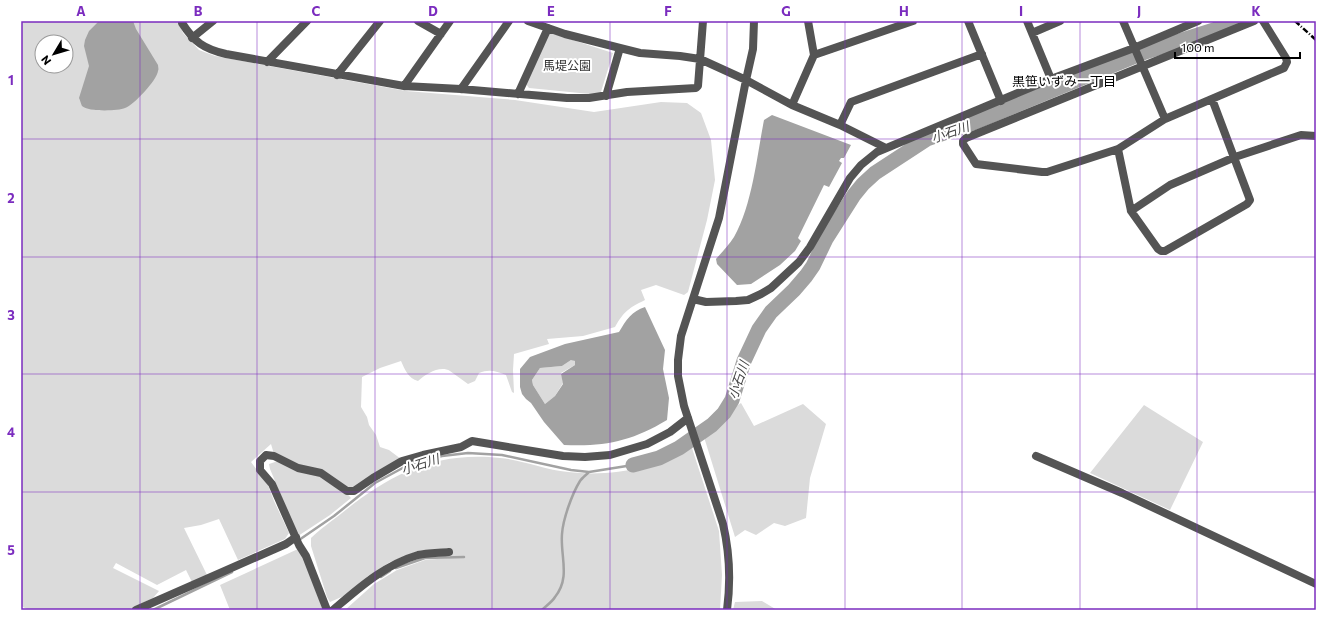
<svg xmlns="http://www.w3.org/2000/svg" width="1337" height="631" font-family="Commissioner,'Noto Sans JP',sans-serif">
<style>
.green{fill:#dbdbdb;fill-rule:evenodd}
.water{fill:#a2a2a2;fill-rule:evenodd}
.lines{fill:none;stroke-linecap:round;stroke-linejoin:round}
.stream{stroke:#a2a2a2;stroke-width:2.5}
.river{stroke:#a2a2a2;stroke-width:15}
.minor{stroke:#545454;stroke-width:8}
.rail{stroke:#000;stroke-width:2.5;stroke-dasharray:6 2 1 2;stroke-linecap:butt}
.grid{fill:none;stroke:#7b2cbf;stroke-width:1;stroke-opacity:0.55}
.labels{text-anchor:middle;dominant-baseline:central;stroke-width:4;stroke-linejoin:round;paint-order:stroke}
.park-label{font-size:12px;fill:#323232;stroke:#fff}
.neighbourhood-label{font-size:13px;fill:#000;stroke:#fff}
.water-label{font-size:13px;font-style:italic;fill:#434343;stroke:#fff}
.neatline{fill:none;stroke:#7b2cbf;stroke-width:1.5}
.grid-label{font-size:13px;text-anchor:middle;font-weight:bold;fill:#7b2cbf}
</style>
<rect width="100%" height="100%" fill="#fff"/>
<!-- green -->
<path class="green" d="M 21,21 L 178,21 L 183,33 L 199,50 L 215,56 L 406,91 L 515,100 L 594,112 L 661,102 L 687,103 L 701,113 L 711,140 L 715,180 L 707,220 L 688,292 L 684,295 L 656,285 L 641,290 L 645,300 C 629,308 624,311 615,327 L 583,336 L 547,339 L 549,344 L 514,354 L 513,370 L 514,393 L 512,392 L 506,375 C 496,371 489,369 479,373 L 475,381 L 468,384 C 462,380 456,375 450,371 C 440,365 426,374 418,381 C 408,378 405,370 401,361 L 380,368 L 362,377 L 361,407 L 367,417 L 369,425 L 376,435 L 380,447 L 389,450 L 401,459 L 355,488 L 348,489 L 274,454 L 271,444 L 251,462 L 268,485 L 274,501 L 289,533 L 285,539 L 238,560 L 219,519 L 201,525 L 184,528 L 207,575 L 192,582 L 186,570 L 157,585 L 116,563 L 113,568 L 159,591 L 153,598 L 128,610 L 29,610 L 21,606 ZM 42,42 L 66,42 L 66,66 L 42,66 Z
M 548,32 L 613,53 L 600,95 L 529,88 L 526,84 Z
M 571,360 L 573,360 L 575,361 L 575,365 L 561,373 L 563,383 L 555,396 L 545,404 L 533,385 L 532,380 L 540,368 L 562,366 Z
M 741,403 L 754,426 L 803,404 L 826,424 L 810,478 L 806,518 L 785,526 L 774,523 L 756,535 L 745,530 L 735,537 L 704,437 L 730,410 Z
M 1144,405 L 1203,442 L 1170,510 L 1090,473 Z
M 691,445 L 719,531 L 722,575 L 720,610 L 345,610 L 374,584 L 397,570 L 425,560 L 450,558 L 450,548 L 418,551 L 390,562 L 368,576 L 346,595 L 330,602 L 327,597 L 311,546 L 311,538 C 320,529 332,521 342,513 C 390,474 436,451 500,458 C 523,460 545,470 568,472 C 593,475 620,473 644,467 C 660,462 676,453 691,445 Z
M 278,461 C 302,469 334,477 351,498 L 330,515 L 298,536 L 270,469 L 269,464 Z
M 298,549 L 303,557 L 323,610 L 230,610 L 220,585 Z
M 762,601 L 777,610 L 733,610 L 735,602 Z"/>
<!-- water -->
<path class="water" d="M 99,21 L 133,21 L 136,29 L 158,65 C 158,67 159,69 158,71 C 157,80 134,105 125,108 C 118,111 88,112 82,106 C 81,104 80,100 79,98 L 89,66 L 84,46 L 85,40 L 89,31 Z
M 772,115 L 851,145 L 844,158 L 841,158 L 839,161 L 842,163 L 829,187 L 824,185 L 798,238 L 801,241 L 795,251 L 780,265 L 751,284 L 737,285 L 717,264 L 716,259 C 722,252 729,245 734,237 C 752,206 757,156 764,120 Z
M 645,307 L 665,350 L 663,369 L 669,398 L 667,420 C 632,441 605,447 564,445 L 544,422 L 531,403 L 526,399 L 522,394 L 520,387 L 520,369 L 530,357 L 565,344 L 619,332 C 626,320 632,311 645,307 ZM 571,360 L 575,361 L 575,365 L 561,374 L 563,384 L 555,396 L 545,404 L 533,385 L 532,380 L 540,368 L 562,366 Z"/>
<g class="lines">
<!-- stream -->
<path class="stream" d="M 299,540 L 334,516 L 375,483 L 410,464 L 442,456 L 468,453 L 502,455 L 571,470 L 589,472 L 633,465
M 396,568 L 425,558 L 464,557
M 381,577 L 390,571
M 153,610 L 232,572
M 542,610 C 546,606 552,602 555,597 C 571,577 560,556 562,534 C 563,519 572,494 580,481 C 582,478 586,475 589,472"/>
<!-- river -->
<path class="river" d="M 633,465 L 659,458 L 679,448 L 712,425 L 724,413 L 732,400 L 744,361 L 759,329 L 771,312 L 794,290 L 806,276 L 813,266 L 826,239 L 854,195 L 863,184 L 875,173 L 927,139 L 973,123 L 1145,52 L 1214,30 L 1235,21"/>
<!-- minor -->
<path class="minor" d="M 182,21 L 182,23 C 194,42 204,49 226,54 L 404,86 L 461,89 L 567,98 L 589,98 L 627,92 L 696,88 L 698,86 L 703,21
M 418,21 L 441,34
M 528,21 L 565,34 L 620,48 L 640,53 L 680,56 L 700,59 L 746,80 L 792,105 L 840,125 L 886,148
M 968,21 L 1001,101
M 1027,21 L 1051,79
M 1123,21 L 1165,119
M 1254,21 L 966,138 L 963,141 L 963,144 L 976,164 L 1042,172 L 1047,172 L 1118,149 L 1165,119 L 1284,68 L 1287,62 L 1286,58 L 1263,21
M 1032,33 L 1060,21
M 192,38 L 213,21
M 814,55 L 913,21
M 267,62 L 307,21
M 337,75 L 380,21
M 404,86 L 450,21
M 461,89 L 509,21
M 518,94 L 548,28
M 606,96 L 620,48
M 792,105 L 814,55 L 808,21
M 840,125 L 851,102 L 982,54
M 1118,149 L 1131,211 L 1158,249 L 1161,251 L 1165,251 L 1247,204 L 1250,200 L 1212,99
M 1131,211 L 1170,185 L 1235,157 L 1301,135 L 1316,136
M 693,299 L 706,302 L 736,301 L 748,300 L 761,294 L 771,288 L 799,262 L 810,247 L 850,178 L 861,165 L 877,152 L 1051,79 L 1134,48 L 1198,21
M 1036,456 L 1122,493 L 1316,584
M 136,610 L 286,544 L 296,537
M 327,610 L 306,556 L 299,545 L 272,484 L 260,470 L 260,461 L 266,455 L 274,456 L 298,468 L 321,473 L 347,491 L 354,491 L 373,478 L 402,461 L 423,455 L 461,447 L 472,441 L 563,456 L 585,457 L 610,455 L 647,444 L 670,432 L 688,418
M 333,610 C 359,588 384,565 418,555 C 427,553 439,553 449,552
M 727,610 C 731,580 730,554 723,524 L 684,406 L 678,376 L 678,360 L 681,336 L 719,218 L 746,80 L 753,49 L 754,21"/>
<!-- rail -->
<path class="rail" d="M 1295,21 L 1316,40"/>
</g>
<!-- grid -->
<path class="grid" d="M 140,21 L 140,610M 257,21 L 257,610M 375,21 L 375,610M 492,21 L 492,610M 610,21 L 610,610M 727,21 L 727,610M 845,21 L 845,610M 962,21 L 962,610M 1080,21 L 1080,610M 1197,21 L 1197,610M 21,139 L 1316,139M 21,257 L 1316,257M 21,374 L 1316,374M 21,492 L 1316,492"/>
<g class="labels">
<!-- park labels -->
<g class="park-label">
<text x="567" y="65">馬堤公園</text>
</g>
<!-- neighbourhood labels -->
<g class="neighbourhood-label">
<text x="1064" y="81">黒笹いずみ一丁目</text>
</g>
<!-- water labels -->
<g class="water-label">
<text transform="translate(950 132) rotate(-19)">小石川</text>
<text transform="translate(738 380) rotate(-71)">小石川</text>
<text transform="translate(420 464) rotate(-18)">小石川</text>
</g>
</g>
<!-- border -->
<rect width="1337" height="631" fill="none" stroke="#ffffff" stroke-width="44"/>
<!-- north arrow -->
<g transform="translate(54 54) rotate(232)"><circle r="19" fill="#ffffff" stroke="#999999"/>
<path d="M0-3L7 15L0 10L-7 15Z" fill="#000000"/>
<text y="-6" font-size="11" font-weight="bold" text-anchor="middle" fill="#000000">N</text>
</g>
<!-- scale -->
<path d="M1175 52v6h125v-6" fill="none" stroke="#000000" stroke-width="2"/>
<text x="1181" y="52" font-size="12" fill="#000000" stroke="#ffffff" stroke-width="3" paint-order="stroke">100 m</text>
<rect x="22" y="22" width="1293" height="587" class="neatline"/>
<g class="grid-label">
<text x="81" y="16">A</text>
<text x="198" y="16">B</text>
<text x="316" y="16">C</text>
<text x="433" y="16">D</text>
<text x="551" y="16">E</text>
<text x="668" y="16">F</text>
<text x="786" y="16">G</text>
<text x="904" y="16">H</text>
<text x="1021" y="16">I</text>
<text x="1139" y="16">J</text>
<text x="1256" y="16">K</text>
<text x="11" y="85">1</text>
<text x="11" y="203">2</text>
<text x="11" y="320">3</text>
<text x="11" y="437">4</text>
<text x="11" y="555">5</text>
</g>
</svg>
